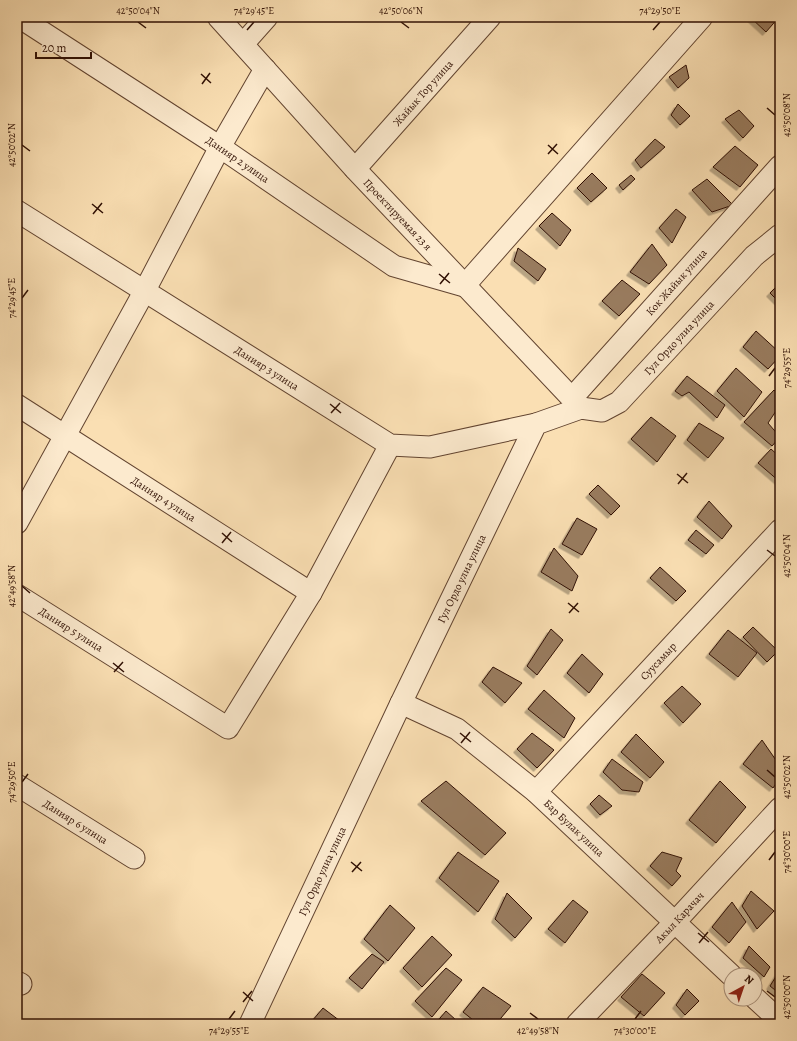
<svg xmlns="http://www.w3.org/2000/svg" width="797" height="1041" font-family="Alegreya,serif">
<style>
.building{fill:#997c5f;stroke:#301004;filter:url(#shadow)}
.lines{fill:none;stroke-linecap:round;stroke-linejoin:round}
.street-casing{stroke:#624430;stroke-width:23}
.street{stroke:#fceace;stroke-width:21}
.ticks{fill:none;stroke:#301004;stroke-width:1.5}
.labels{text-anchor:middle;dominant-baseline:central;stroke-width:3;stroke-linejoin:round;paint-order:stroke}
.street-label{font-size:11px;fill:#301004;stroke:#fceace}
.neatline{fill:none;stroke:#301004;stroke-width:1.5}
.ticks-label{font-size:10px;text-anchor:middle;fill:#301004}
</style>
<defs>
<filter id="shadow"><feDropShadow dx="-3.5" dy="3.5" stdDeviation="0" flood-color="#0004"/></filter>
</defs>
<rect width="100%" height="100%" fill="#fadfb3"/>
<filter id="stains"><feTurbulence type="fractalNoise" baseFrequency=".005" numOctaves="4"/><feColorMatrix values="0 0 0 0 .2 0 0 0 0 .09 0 0 0 0 .02 0 0 0 .5 -.17"/></filter>
<radialGradient id="worn" r=".72"><stop offset=".6" stop-color="#630" stop-opacity="0"/><stop offset="1" stop-color="#630" stop-opacity=".3"/></radialGradient>
<!-- building -->
<path class="building" d="M 750,17 L 779,17 L 766,32 Z
M 686,65 L 689,78 L 678,88 L 669,77 Z
M 678,104 L 690,116 L 680,125 L 671,115 Z
M 739,110 L 754,126 L 743,138 L 725,119 Z
M 655,139 L 665,147 L 641,168 L 635,160 Z
M 735,146 L 758,165 L 740,187 L 713,167 Z
M 592,173 L 607,188 L 591,202 L 577,188 Z
M 631,175 L 635,179 L 623,190 L 619,185 Z
M 707,179 L 733,205 L 712,212 L 692,190 Z
M 676,209 L 686,217 L 672,243 L 659,228 Z
M 552,213 L 571,230 L 560,246 L 539,226 Z
M 652,244 L 667,265 L 649,284 L 630,272 Z
M 518,248 L 546,269 L 538,281 L 514,261 Z
M 622,280 L 640,294 L 619,316 L 602,301 Z
M 780,283 L 780,303 L 770,293 Z
M 756,331 L 780,353 L 780,356 L 768,369 L 743,347 Z
M 736,368 L 762,392 L 744,417 L 717,391 Z
M 687,376 L 725,405 L 717,418 L 689,392 L 682,396 L 675,391 Z
M 774,390 L 780,396 L 780,405 L 768,423 L 780,437 L 772,446 L 744,422 Z
M 651,417 L 676,436 L 657,462 L 631,439 Z
M 699,423 L 724,438 L 708,458 L 687,440 Z
M 771,449 L 780,457 L 780,482 L 758,463 Z
M 598,485 L 620,506 L 611,515 L 589,494 Z
M 709,501 L 732,526 L 722,539 L 697,517 Z
M 577,518 L 597,529 L 582,555 L 562,544 Z
M 696,530 L 714,545 L 706,554 L 688,540 Z
M 554,548 L 578,576 L 572,591 L 541,572 Z
M 660,567 L 686,591 L 676,601 L 650,578 Z
M 753,627 L 778,651 L 767,662 L 743,637 Z
M 551,629 L 563,640 L 537,675 L 527,666 Z
M 728,630 L 757,653 L 738,677 L 709,654 Z
M 582,654 L 603,674 L 589,693 L 567,673 Z
M 493,667 L 522,683 L 505,703 L 482,682 Z
M 682,686 L 701,704 L 683,723 L 664,703 Z
M 544,690 L 575,718 L 564,738 L 528,709 Z
M 532,733 L 554,750 L 537,768 L 517,749 Z
M 636,734 L 664,762 L 650,778 L 621,752 Z
M 762,740 L 780,766 L 780,778 L 773,788 L 743,764 Z
M 612,759 L 643,782 L 639,792 L 622,790 L 603,772 Z
M 446,781 L 506,833 L 485,855 L 421,801 Z
M 720,781 L 746,807 L 716,843 L 689,820 Z
M 599,795 L 612,806 L 600,815 L 590,804 Z
M 458,852 L 499,881 L 478,912 L 439,878 Z
M 662,852 L 682,858 L 676,871 L 681,876 L 672,886 L 650,866 Z
M 751,891 L 774,911 L 757,929 L 742,906 Z
M 507,893 L 532,918 L 515,938 L 495,919 Z
M 573,900 L 588,912 L 565,943 L 548,929 Z
M 732,902 L 746,922 L 729,943 L 712,927 Z
M 390,905 L 415,928 L 388,961 L 364,939 Z
M 432,936 L 452,955 L 422,987 L 403,968 Z
M 749,946 L 770,967 L 764,977 L 743,958 Z
M 372,954 L 384,962 L 362,989 L 349,978 Z
M 446,968 L 462,980 L 432,1017 L 415,1001 Z
M 780,970 L 780,994 L 770,986 Z
M 642,974 L 665,993 L 644,1016 L 621,997 Z
M 483,987 L 511,1006 L 496,1024 L 478,1024 L 463,1012 Z
M 687,989 L 699,1001 L 685,1015 L 676,1005 Z
M 323,1008 L 344,1024 L 316,1024 L 312,1021 Z
M 446,1011 L 456,1020 L 452,1024 L 435,1024 Z"/>
<g class="lines">
<defs>
<g id="street">
<path id="s1" d="M 19,17 L 220,147 L 394,266 L 464,286 L 702,17"/>
<path id="s2" d="M 218,17 L 355,169 L 581,408"/>
<path d="M 243,44 L 267,17"/>
<path id="s3" d="M 355,169 L 490,17"/>
<path id="s4" d="M 17,211 L 390,445 L 430,447 L 536,424"/>
<path id="s5" d="M 572,398 L 780,166"/>
<path id="s6" d="M 17,405 L 311,593"/>
<path d="M 17,523 L 144,292 L 220,147 L 265,69"/>
<path id="s7" d="M 17,595 L 228,728 L 311,593 L 390,445"/>
<path id="s8" d="M 401,703 L 457,729 L 536,792 L 731,975"/>
<path id="s9" d="M 17,785 L 134,858"/>
<path id="s10" d="M 536,792 L 780,530"/>
<path d="M 17,982 L 21,984"/>
<path d="M 755,998 L 780,1021"/>
<path id="s11" d="M 250,1024 L 401,703 L 536,424 L 581,408 L 602,411 L 619,402 L 754,256 L 780,235"/>
<path id="s12" d="M 577,1024 L 675,922 L 780,808"/>
</g>
</defs>
<!-- street casing -->
<use href="#street" class="street-casing"/>
<!-- street -->
<use href="#street" class="street"/>
</g>
<!-- ticks -->
<path class="ticks" d="M 138,22 L 146,28M 401,22 L 409,28M 247,30 L 254,22M 653,30 L 660,22M 201,74 L 211,83M 202,84 L 210,73M 767,108 L 775,115M 22,145 L 30,151M 548,145 L 558,154M 548,154 L 557,144M 92,204 L 103,213M 93,214 L 102,203M 439,274 L 450,283M 440,284 L 449,273M 22,298 L 28,290M 769,376 L 775,368M 330,404 L 341,413M 331,413 L 340,403M 677,474 L 688,483M 678,484 L 687,473M 222,533 L 232,542M 222,543 L 231,532M 767,550 L 775,556M 22,586 L 30,593M 568,603 L 579,612M 569,613 L 578,603M 113,663 L 124,672M 114,672 L 123,662M 460,733 L 471,742M 461,743 L 470,732M 767,770 L 775,777M 22,782 L 28,774M 769,860 L 775,852M 351,862 L 362,871M 352,872 L 361,862M 698,933 L 709,942M 699,943 L 708,932M 767,991 L 775,997M 243,992 L 253,1001M 243,1002 L 252,991M 530,1013 L 538,1019M 229,1019 L 235,1011M 635,1019 L 641,1011"/>
<g class="labels">
<!-- street labels -->
<g class="street-label">
<text stroke="none"><textPath href="#s3" startOffset="102">Жайык Тор улица</textPath></text>
<text stroke="none"><textPath href="#s1" startOffset="261">Данияр 2 улица</textPath></text>
<text stroke="none"><textPath href="#s2" startOffset="267">Проектируемая 23 я</textPath></text>
<text stroke="none"><textPath href="#s5" startOffset="156">Кок Жайык улица</textPath></text>
<text stroke="none"><textPath href="#s11" startOffset="841">Гул Ордо улиа улица</textPath></text>
<text stroke="none"><textPath href="#s4" startOffset="295">Данияр 3 улица</textPath></text>
<text stroke="none"><textPath href="#s6" startOffset="174">Данияр 4 улица</textPath></text>
<text stroke="none"><textPath href="#s11" startOffset="493">Гул Ордо улиа улица</textPath></text>
<text stroke="none"><textPath href="#s7" startOffset="64">Данияр 5 улица</textPath></text>
<text stroke="none"><textPath href="#s10" startOffset="179">Суусамыр</textPath></text>
<text stroke="none"><textPath href="#s9" startOffset="69">Данияр 6 улица</textPath></text>
<text stroke="none"><textPath href="#s8" startOffset="215">Бар Булак улица</textPath></text>
<text stroke="none"><textPath href="#s11" startOffset="169">Гул Ордо улиа улица</textPath></text>
<text stroke="none"><textPath href="#s12" startOffset="148">Акыл Карачач</textPath></text>
</g>
</g>
<!-- margin -->
<rect width="797" height="1041" fill="none" stroke="#fadfb3" stroke-width="44"/>
<!-- north arrow -->
<g transform="translate(743 987) rotate(40)"><circle r="19" fill="#fceace" stroke="#aa937d"/>
<path d="M0-3L7 15L0 10L-7 15Z" fill="#8f2418"/>
<text y="-6" font-size="11" font-weight="bold" text-anchor="middle" fill="#301004">N</text>
</g>
<!-- scale -->
<path d="M36 52v6h55v-6" fill="none" stroke="#301004" stroke-width="2"/>
<text x="42" y="52" font-size="12" fill="#301004" stroke="#fceace" stroke-width="3" paint-order="stroke">20 m</text>
<rect x="22" y="22" width="753" height="997" class="neatline"/>
<g class="ticks-label">
<text x="138" y="14">42°50'04"N</text>
<text x="254" y="14">74°29'45"E</text>
<text x="401" y="14">42°50'06"N</text>
<text x="660" y="14">74°29'50"E</text>
<text transform="translate(786 115) rotate(-90)" y="4">42°50'08"N</text>
<text transform="translate(11 145) rotate(-90)" y="4">42°50'02"N</text>
<text transform="translate(11 298) rotate(-90)" y="4">74°29'45"E</text>
<text transform="translate(786 368) rotate(-90)" y="4">74°29'55"E</text>
<text transform="translate(786 556) rotate(-90)" y="4">42°50'04"N</text>
<text transform="translate(11 586) rotate(-90)" y="4">42°49'58"N</text>
<text transform="translate(786 777) rotate(-90)" y="4">42°50'02"N</text>
<text transform="translate(11 782) rotate(-90)" y="4">74°29'50"E</text>
<text transform="translate(786 852) rotate(-90)" y="4">74°30'00"E</text>
<text transform="translate(786 997) rotate(-90)" y="4">42°50'00"N</text>
<text x="229" y="1034">74°29'55"E</text>
<text x="538" y="1034">42°49'58"N</text>
<text x="635" y="1034">74°30'00"E</text>
</g>
<rect width="100%" height="100%" filter="url(#stains)"/>
<rect width="100%" height="100%" fill="url(#worn)"/>
</svg>
